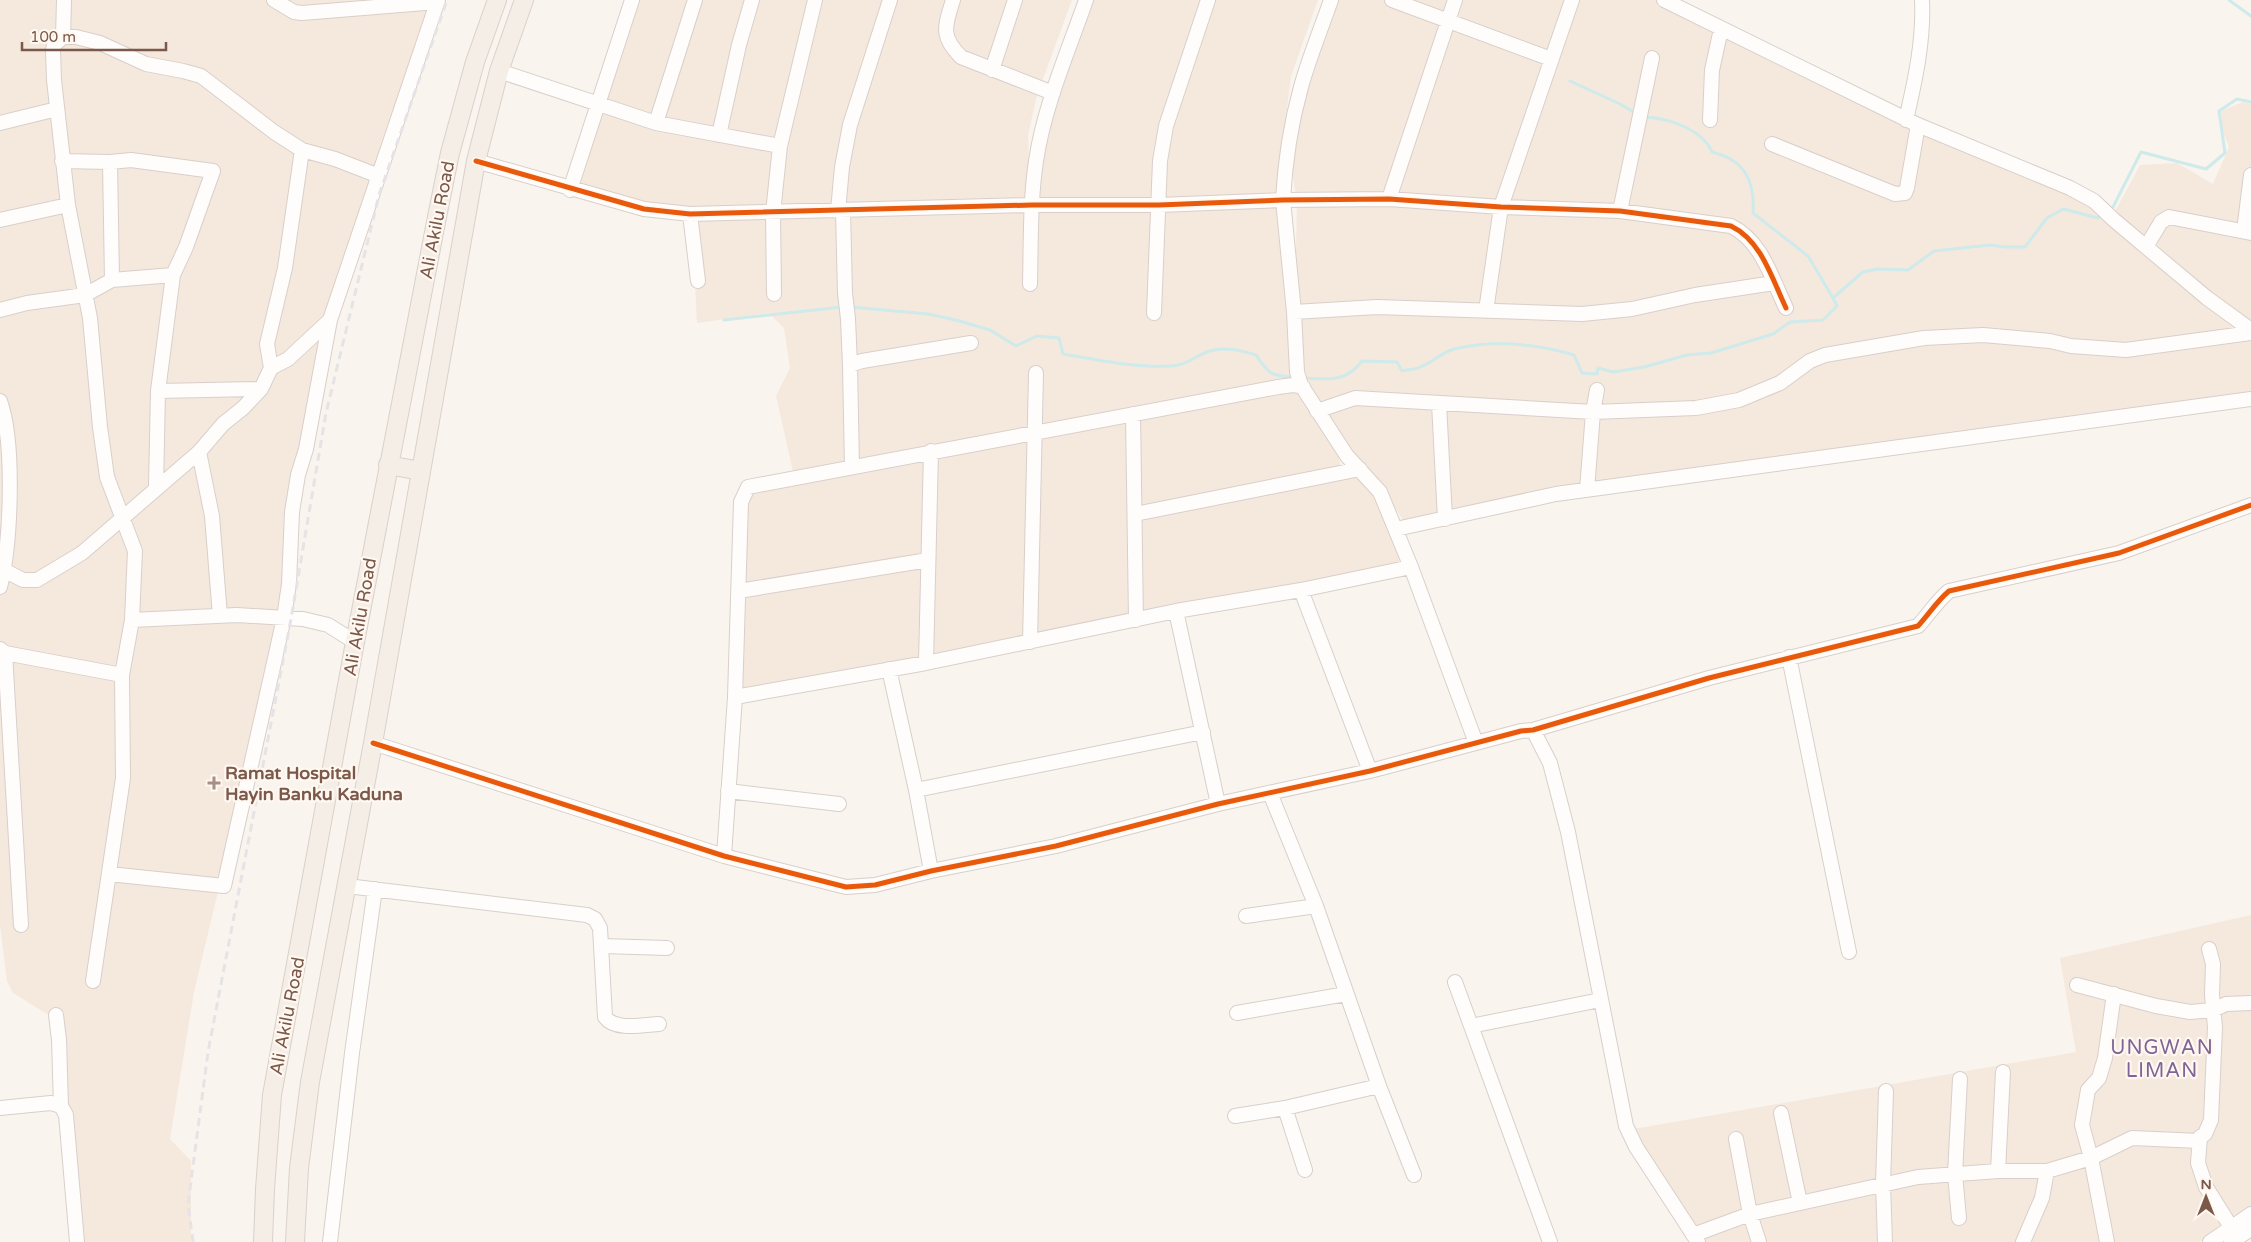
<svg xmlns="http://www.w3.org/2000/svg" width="2251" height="1242" font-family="'Varela Round',sans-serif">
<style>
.residential{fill:#f5e9de}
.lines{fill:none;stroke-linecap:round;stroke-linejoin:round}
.stream{stroke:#ceeaea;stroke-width:3}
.minor-casing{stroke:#d8cfca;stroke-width:16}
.major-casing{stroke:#dad0ca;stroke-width:20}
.minor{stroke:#fefdfc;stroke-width:14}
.major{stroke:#f4eee6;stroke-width:18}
.rail{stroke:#e5e3e6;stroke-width:3;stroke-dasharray:8 5;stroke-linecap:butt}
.cycleway-casing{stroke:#fff8f1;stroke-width:8}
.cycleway{stroke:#e8590c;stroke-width:5}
.poi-dot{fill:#a78f83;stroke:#fff8f1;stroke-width:2}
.labels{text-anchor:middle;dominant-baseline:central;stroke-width:4.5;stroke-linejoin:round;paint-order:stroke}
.street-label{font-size:18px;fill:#7b584a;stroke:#fff8f1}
.poi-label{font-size:18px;font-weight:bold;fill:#7b584a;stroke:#fff8f1;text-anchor:start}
.quarter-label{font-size:20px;letter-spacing:1px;fill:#816397;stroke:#fff8f1}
</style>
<rect width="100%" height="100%" fill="#f9f4ee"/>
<!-- residential -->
<path class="residential" d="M 0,0 L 433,0 L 382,140 L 361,220 L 327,309 L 269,678 L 194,992 L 170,1139 L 191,1161 L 191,1242 L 79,1242 L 60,1022 L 13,993 L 7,981 L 0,926 Z
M 633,0 L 1072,0 L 1037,95 L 1028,135 L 1029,167 L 1024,201 L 662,210 L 573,185 Z
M 1092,0 L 1318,0 L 1291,76 L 1276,197 L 1043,203 L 1031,175 Z
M 1339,0 L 1663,0 L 2091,204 L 2251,339 L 2251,396 L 2163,409 L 2027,421 L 1808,460 L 1584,488 L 1403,520 L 1378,482 L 1363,471 L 1305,388 L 1295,299 L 1297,202 L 1292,172 L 1297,108 Z
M 2243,102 L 2251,104 L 2251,327 L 2113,215 L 2140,165 L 2177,163 L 2213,184 L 2229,147 L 2222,129 L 2221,111 Z
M 1286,205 L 1296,378 L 794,476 L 776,396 L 790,368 L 784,328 L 769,313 L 697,323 L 692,218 Z
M 1295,386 L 1336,446 L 1344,480 L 1360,474 L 1369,482 L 1387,521 L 1401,564 L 739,692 L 748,491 Z
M 2251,915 L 2251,1206 L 2199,1242 L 1702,1242 L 1634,1129 L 2076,1052 L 2060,958 Z"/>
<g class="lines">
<!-- stream -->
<path class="stream" d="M 2229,0 L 2251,16
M 1570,81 L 1620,104 L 1637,114
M 1645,117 C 1668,118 1702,129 1712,152 C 1745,160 1755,181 1753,213 L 1808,256 L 1833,298 L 1863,272 L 1878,269 L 1908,270 L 1934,251 L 1990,245 L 2004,247 L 2025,247 L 2047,218 L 2063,209 L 2098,218 L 2102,215
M 2109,210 L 2113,207 L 2141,152 L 2206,169 L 2225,153 L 2219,111 L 2237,99 L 2251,102
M 851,307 L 928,314 L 956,320 L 990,330 L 1016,346 L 1037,336 L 1059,338 L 1063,354 C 1098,360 1136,368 1171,366 C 1188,365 1196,355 1210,351 C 1225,346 1242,351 1256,355 C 1269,374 1270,376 1294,377
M 724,320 L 842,307
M 1303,378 C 1327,379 1346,383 1362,361 L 1397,362 L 1402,371 C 1408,369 1415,370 1420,367 C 1432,363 1442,352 1454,349 C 1493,340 1536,344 1574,355 L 1582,373 L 1597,374 L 1598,368 L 1613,372 L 1644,367 L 1687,355 L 1711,353 L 1773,334 L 1790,322 L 1823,320 L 1837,306 L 1833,298"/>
<defs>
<path id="minor" d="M 64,0 L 63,37 L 54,45 L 53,50 L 54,80 L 68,205 L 90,318 L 100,427 L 107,477 L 135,551 L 132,620 L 122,675 L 123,778 L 93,981
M 274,0 L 294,12 L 302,13 L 437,2
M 953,0 C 945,26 940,36 961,57 L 1053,93
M 1331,0 C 1321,29 1309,58 1301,87 C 1291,123 1285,162 1283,200 L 1294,312 L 1297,372 L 1301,385 L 1347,456 L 1380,492 L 1411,567 L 1476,743
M 1392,0 L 1551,59
M 1664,0 L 1918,125 L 2070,188 L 2094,201 L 2114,220 L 2207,298 L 2251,330
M 63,37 L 76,37 L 100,43 L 146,64 L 183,71 L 201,76 L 274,132 L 302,150 L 335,159 L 379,176
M 992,70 L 1015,0
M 499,71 L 656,123 L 780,146
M 1710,120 L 1712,70 L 1721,29
M 1906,120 C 1915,81 1924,40 1922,0
M 0,123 L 57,109
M 656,123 L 695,0
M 719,135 L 739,45 L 752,0
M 1772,144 L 1895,194 L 1905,193 L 1907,188 L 1918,125
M 62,161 L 110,162 L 131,160 L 213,171 L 186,247 L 173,275 L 158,391 L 156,487
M 476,161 L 644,209 L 690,214 L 1032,205 L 1159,205 L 1283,200 L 1389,199 L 1501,207 L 1620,211 L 1731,226 C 1762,241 1772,279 1786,308
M 110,162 L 112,280
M 570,190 L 632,0
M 1389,199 L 1455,0
M 838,211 L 842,167 L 850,125 L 890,0
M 843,211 L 845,293 L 848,319 L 850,365 L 852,467
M 1620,211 L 1652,58
M 690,214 L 698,281
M 0,220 L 68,205
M 2244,231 L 2251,175
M 2146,247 L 2161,222 L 2169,217 L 2251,233
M 1030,284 C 1031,243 1030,201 1036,161 C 1044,106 1068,52 1086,0
M 774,294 L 773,213 L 780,146 L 815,0
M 0,310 L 27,303 L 85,295 L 112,280 L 173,275
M 1486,311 L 1501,207 L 1572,0
M 1294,312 L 1377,307 L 1582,314 L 1632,309 L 1695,295 L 1774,283
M 1154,313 L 1160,161 L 1166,126 L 1208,0
M 850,365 L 862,361 L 971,343
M 271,368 L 267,344 L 285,268 L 302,150
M 158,391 L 261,389
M 0,401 C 15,443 11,543 0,587
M 1439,403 L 1445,519
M 1317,411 L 1355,398 L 1593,412 L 1696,408 L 1739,400 L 1780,383 L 1810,361 L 1825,355 L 1924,338 L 1983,335 L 2050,341 L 2071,346 L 2126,350 L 2251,333
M 1133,414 L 1136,620
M 199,452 L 212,516 L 220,616
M 1587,490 L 1593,412 L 1597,390
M 1135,514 L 1360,469
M 1396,529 L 1556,494 L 2251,399
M 0,568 L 23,580 L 37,580 L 82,553 L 199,452 L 223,424 L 243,408 L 261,389 L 271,368 L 288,359 L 330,320 L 438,0
M 1301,590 L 1370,771
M 739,591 L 928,560
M 1176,611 L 1218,804
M 132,620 L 237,615 L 303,619 L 328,625 L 355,642
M 1030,642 L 1036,373
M 0,649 L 5,653 L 122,675
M 5,653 L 21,925
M 1789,657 L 1849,952
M 926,663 L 931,451
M 889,669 L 916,790 L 931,871
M 735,697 L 926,663 L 1176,611 L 1301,590 L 1411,567
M 1533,730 L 1550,763 L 1568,832 L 1626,1126 L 1636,1147 L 1698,1242
M 373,743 L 724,856 L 846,887 L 875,885 L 931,871 L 1056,846 L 1218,804 L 1370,771 L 1521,731 L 1533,730 L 1709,678 L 1918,626 C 1929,614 1937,601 1949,591 L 2119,553 L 2251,505
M 916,790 L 1203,732
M 728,791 L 839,804
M 1270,793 L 1316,906 L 1379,1086 L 1414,1175
M 724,856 L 735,697 L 741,502 L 748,487 L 1278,387 L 1293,385 L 1303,387
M 109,874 L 224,886 L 284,618 L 289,584 L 292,512 L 298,475 L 306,449 L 330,320
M 347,886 L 587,915 L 595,919 L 600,928 L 605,1017 C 615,1031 643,1025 659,1024
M 1246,916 L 1316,906
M 602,946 L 667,948
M 2209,949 L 2213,964 L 2212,995 L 2215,1027 L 2211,1120 L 2205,1134 L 2200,1137 L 2198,1163 L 2206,1187 L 2231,1227
M 1455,982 L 1550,1242
M 2077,985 L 2156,1006 L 2190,1012 L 2213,1010 L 2226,1004 L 2251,1003
M 1237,1013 L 1346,994
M 56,1015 L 59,1040 L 61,1106 L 66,1115 L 77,1242
M 1471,1026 L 1600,1000
M 0,1108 L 51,1103 L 61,1106
M 1285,1108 L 1305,1170
M 1781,1113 L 1800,1203
M 1235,1116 L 1285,1108 L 1379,1086
M 1736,1139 L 1750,1214 L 1759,1242
M 1998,1171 L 2003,1072
M 1959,1218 L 1955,1174 L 1960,1079
M 1693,1235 L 1750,1214 L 1918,1177 L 1998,1171 L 2047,1171 L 2091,1158 L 2132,1138 L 2200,1141
M 330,1242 L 352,1053 L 375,889
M 1885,1242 L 1883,1184 L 1886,1091
M 2023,1242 L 2042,1198 L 2047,1171
M 2107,1242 L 2091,1158 L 2082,1125 L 2088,1090 L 2099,1078 L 2105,1058 L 2114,994
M 2210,1242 L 2251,1214
M 2231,1242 L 2251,1229"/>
<path id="major" d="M 388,465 L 421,471
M 263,1242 L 265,1189 L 272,1095 L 355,642 L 437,217 L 450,153 L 475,62 L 497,0
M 295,1242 L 299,1168 L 310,1082 L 373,743 L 476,161 L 499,71 L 524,0"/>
</defs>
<!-- minor casing -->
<use href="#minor" class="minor-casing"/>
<!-- major casing -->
<use href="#major" class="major-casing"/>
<!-- minor -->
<use href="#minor" class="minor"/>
<!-- major -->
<use href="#major" class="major"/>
<!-- rail -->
<path class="rail" d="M 193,1242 L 188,1204 L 208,1052 L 291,619 L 326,413 L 379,195 L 447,0"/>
<defs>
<path id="cycleway" d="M 476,161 L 644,209 L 690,214 L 1032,205 L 1159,205 L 1283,200 L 1389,199 L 1501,207 L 1620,211 L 1731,226 C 1762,241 1772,279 1786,308
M 373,743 L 724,856 L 846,887 L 875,885 L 931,871 L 1056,846 L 1218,804 L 1370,771 L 1521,731 L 1533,730 L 1709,678 L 1918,626 C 1929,614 1937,601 1949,591 L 2119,553 L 2251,505"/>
</defs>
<!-- cycleway casing -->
<use href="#cycleway" class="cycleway-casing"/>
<!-- cycleway -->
<use href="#cycleway" class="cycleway"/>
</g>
<!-- markers -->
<path class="poi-dot" d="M211.5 775.5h5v5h5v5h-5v5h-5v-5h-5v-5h5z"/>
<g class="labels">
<!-- street labels -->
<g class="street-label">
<text transform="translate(437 220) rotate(-79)">Ali Akilu Road</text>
<text transform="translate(360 617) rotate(-80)">Ali Akilu Road</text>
<text transform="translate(287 1016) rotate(-79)">Ali Akilu Road</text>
</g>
<!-- poi labels -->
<g class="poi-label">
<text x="225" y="773">Ramat Hospital<tspan x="225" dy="21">Hayin Banku Kaduna</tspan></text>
</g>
<!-- quarter labels -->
<g class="quarter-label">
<text x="2162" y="1048">UNGWAN<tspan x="2162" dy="23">LIMAN</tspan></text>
</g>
</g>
<!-- north arrow -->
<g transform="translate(2206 1197)" stroke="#fff8f1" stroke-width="4" paint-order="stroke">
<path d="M0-4L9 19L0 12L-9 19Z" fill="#7b584a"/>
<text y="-8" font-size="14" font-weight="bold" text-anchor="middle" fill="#7b584a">N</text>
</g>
<!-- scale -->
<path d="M22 42v8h144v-8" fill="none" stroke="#7b584a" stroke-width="2.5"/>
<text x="30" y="42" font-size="15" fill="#7b584a" stroke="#fff8f1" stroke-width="4" paint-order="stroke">100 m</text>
</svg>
